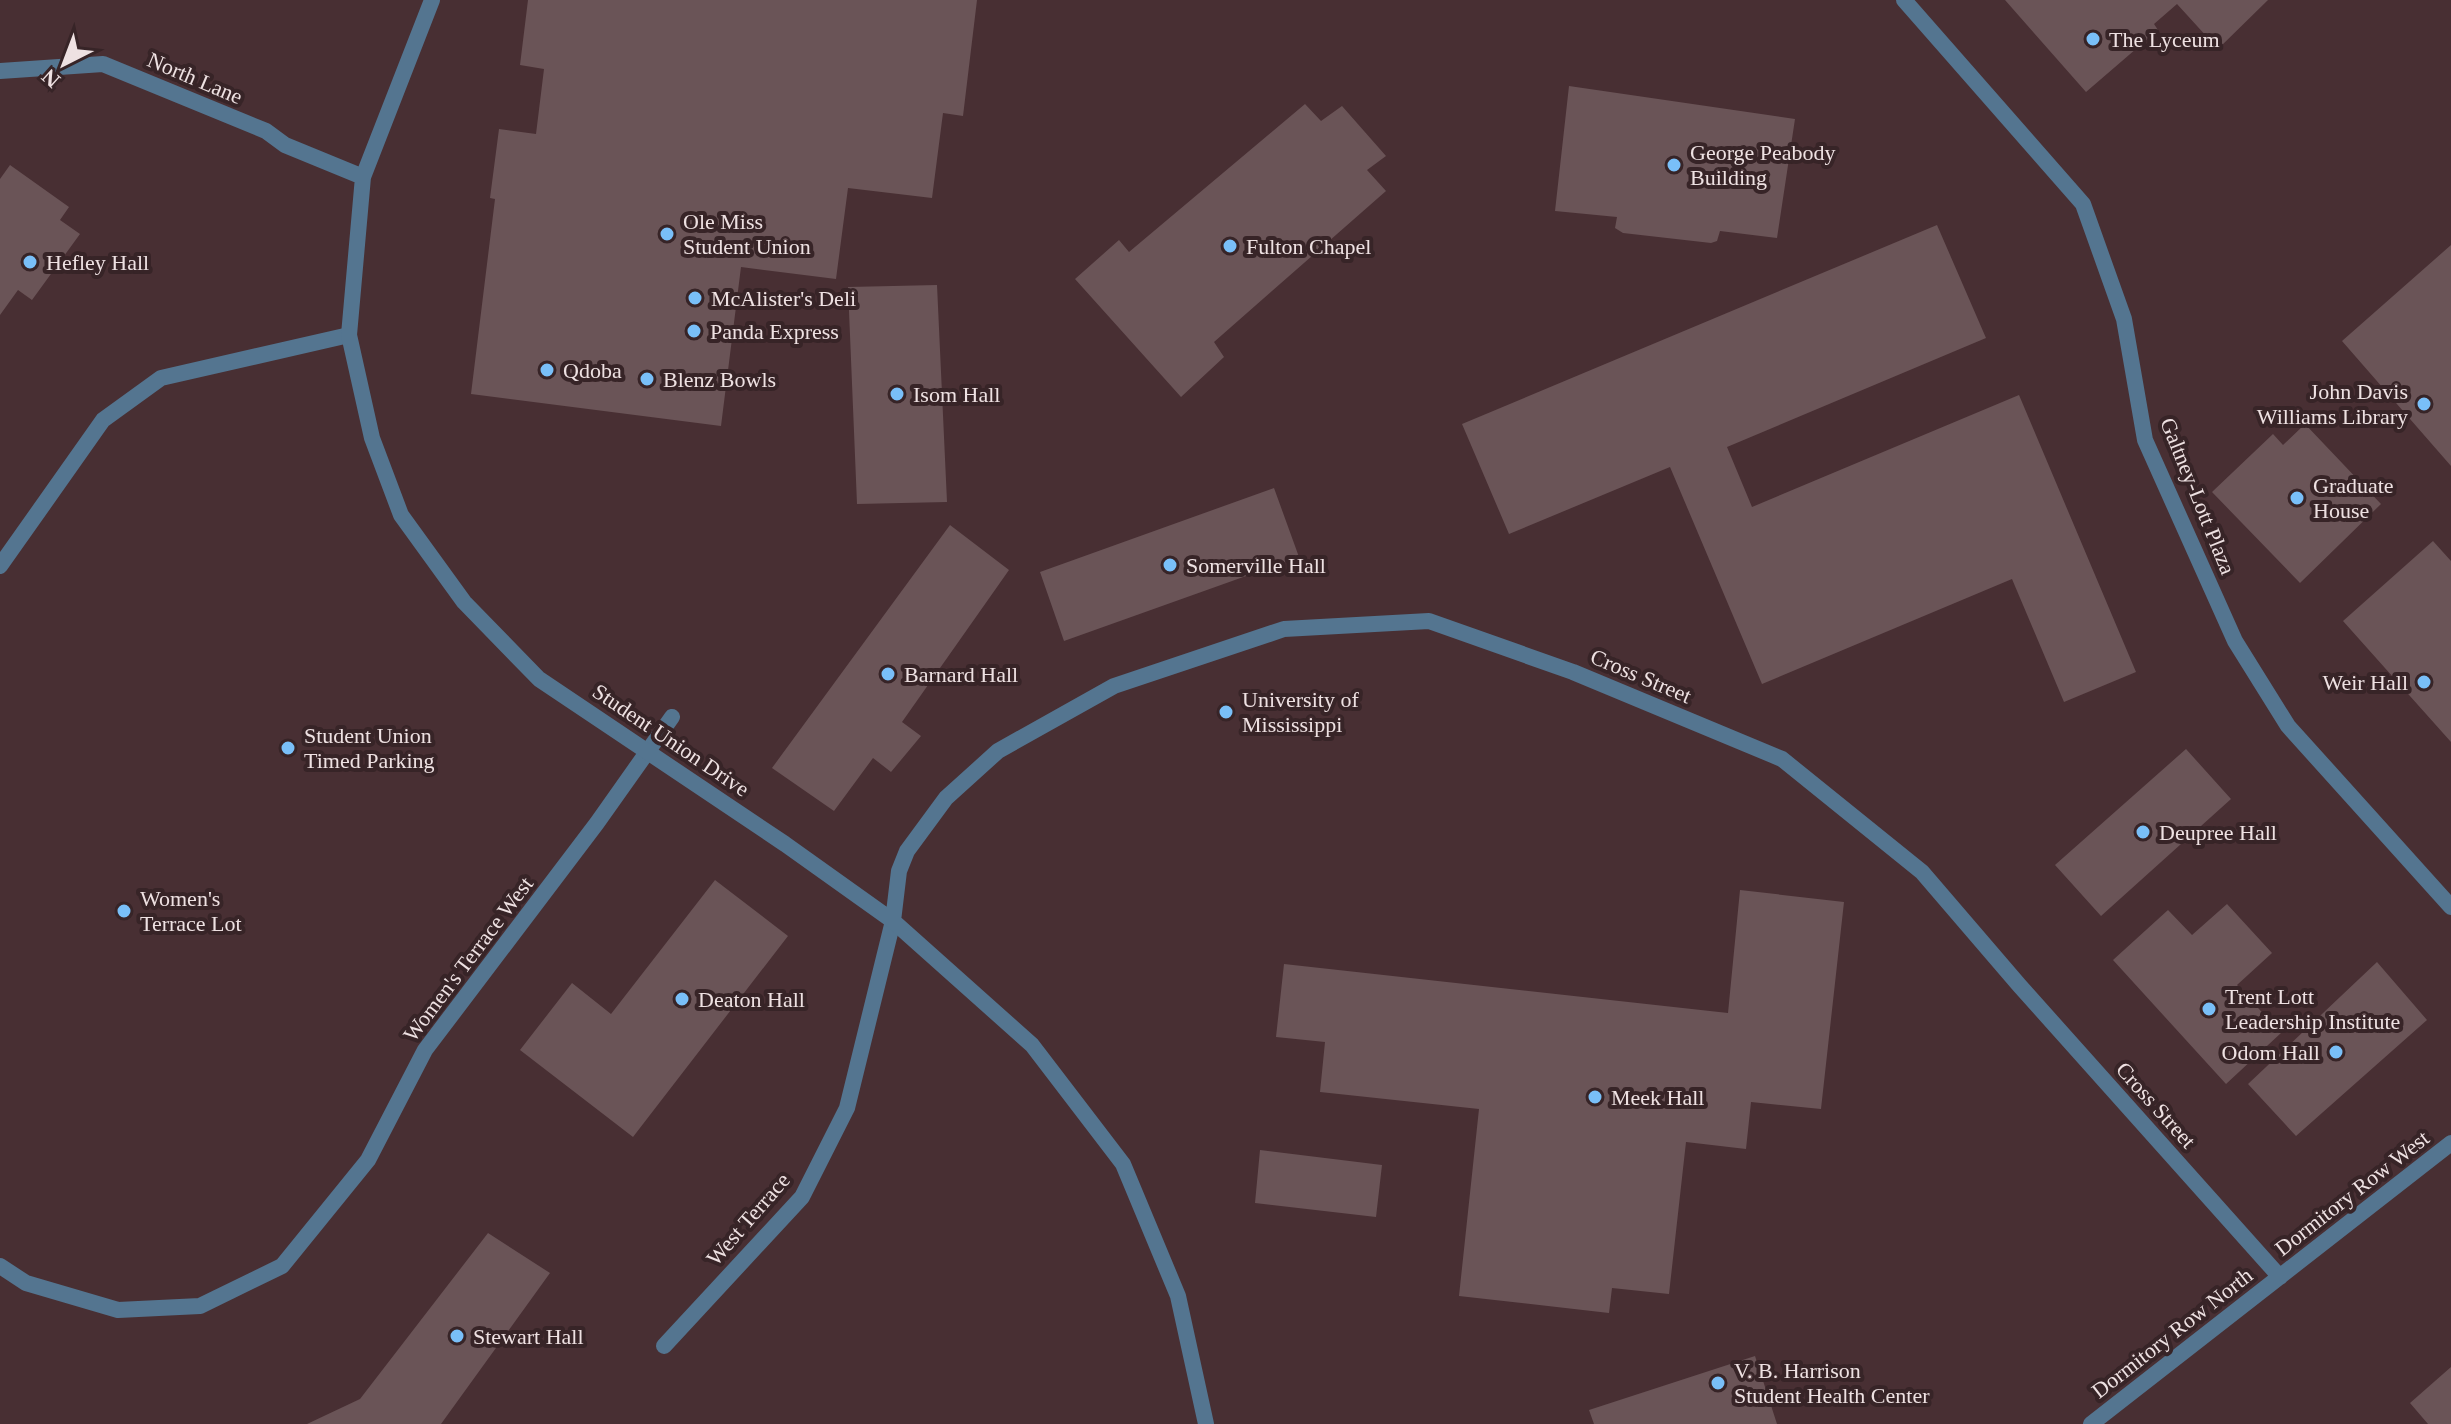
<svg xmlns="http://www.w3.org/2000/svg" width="2451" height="1424" font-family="Georgia,serif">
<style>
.built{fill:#482f33}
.building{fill:#6a5457}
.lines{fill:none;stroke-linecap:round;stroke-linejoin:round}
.lane{stroke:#547590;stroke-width:16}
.street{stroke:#547590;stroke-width:16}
.poi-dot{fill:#79bff8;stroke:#372427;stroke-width:3}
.labels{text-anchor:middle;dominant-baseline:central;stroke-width:8;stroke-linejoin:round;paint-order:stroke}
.poi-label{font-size:22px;fill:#eee1e2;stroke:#372427;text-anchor:start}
.street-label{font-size:22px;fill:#eee1e2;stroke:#372427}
</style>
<rect width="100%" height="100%" fill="#372427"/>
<!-- built -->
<path class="built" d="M 0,0 L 2451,0 L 2451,1424 L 0,1424 Z"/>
<!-- building -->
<path class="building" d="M 528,0 L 977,0 L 963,116 L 943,113 L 932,198 L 848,188 L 836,279 L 741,267 L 721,426 L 471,394 L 495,199 L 490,198 L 499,129 L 536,134 L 544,69 L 520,65 Z
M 2005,0 L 2268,0 L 2218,49 L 2177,4 L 2154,24 L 2158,30 L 2086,92 Z
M 1569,86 L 1795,119 L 1777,238 L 1720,231 L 1717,241 L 1711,243 L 1623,233 L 1615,228 L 1617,217 L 1555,211 Z
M 1305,104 L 1321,121 L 1342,106 L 1386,156 L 1367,170 L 1386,191 L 1214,342 L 1224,357 L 1181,397 L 1075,279 L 1119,240 L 1129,252 Z
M 10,165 L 69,207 L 60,220 L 80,234 L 32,300 L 18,290 L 0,315 L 0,179 Z
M 1937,225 L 1986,338 L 1727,447 L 1752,507 L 2019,395 L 2136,672 L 2064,702 L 2012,579 L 1762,684 L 1670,467 L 1509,534 L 1462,424 Z
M 2451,245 L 2451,466 L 2342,341 Z
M 937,285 L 947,502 L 857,504 L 848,287 Z
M 2305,424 L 2381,504 L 2300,583 L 2212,492 L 2273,434 L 2283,445 Z
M 1274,488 L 1299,557 L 1064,641 L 1040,572 Z
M 950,525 L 1009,570 L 902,722 L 921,736 L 891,772 L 873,758 L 834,811 L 772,768 Z
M 2433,541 L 2451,561 L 2451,742 L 2343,621 Z
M 2186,749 L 2231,799 L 2101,916 L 2055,865 Z
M 715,880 L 788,936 L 633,1137 L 520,1050 L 572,983 L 611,1014 Z
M 1740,890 L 1844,902 L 1821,1109 L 1751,1102 L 1746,1149 L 1686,1142 L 1669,1294 L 1612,1288 L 1609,1313 L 1459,1296 L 1479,1109 L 1320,1092 L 1325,1042 L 1276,1037 L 1284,964 L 1728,1013 Z
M 2227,904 L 2272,953 L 2237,985 L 2281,1033 L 2226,1084 L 2113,960 L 2168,910 L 2192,935 Z
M 2377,962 L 2427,1020 L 2296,1136 L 2248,1084 Z
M 1260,1150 L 1382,1165 L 1376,1217 L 1255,1203 Z
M 488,1233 L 550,1273 L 441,1424 L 307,1424 L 360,1399 Z
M 1755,1356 L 1777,1424 L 1594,1424 L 1589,1410 Z
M 2451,1367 L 2451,1424 L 2428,1424 L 2410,1403 Z"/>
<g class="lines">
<!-- lane -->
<path class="lane" d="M 0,566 L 103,420 L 161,378 L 349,335
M 0,1266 L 26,1283 L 118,1310 L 200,1306 L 282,1266 L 368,1160 L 425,1050 L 597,823 L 672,717
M 664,1346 L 802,1197 L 847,1108 L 893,921"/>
<!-- street -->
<path class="street" d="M 432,0 L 363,177 L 349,335 L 372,438 L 401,515 L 464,602 L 539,679 L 785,844 L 893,921 L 1032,1045 L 1123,1164 L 1178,1296 L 1206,1424
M 1904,0 L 2083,204 L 2124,319 L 2145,440 L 2235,641 L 2288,726 L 2451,907
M 0,71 L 103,64 L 266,131 L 285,145 L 363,177
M 893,921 L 899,871 L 907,851 L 946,798 L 998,751 L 1114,686 L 1284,629 L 1429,621 L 1573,672 L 1782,759 L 1922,872 L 2019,985 L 2280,1277
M 2091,1424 L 2451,1143"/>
</g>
<!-- markers -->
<g class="poi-dot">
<circle cx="2093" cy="39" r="8"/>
<circle cx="1674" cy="165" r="8"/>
<circle cx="667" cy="234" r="8"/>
<circle cx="1230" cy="246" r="8"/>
<circle cx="30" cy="262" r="8"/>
<circle cx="695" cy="298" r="8"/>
<circle cx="694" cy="331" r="8"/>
<circle cx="547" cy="370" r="8"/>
<circle cx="647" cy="379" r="8"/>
<circle cx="897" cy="394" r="8"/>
<circle cx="2424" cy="404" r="8"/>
<circle cx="2297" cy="498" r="8"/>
<circle cx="1170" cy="565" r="8"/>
<circle cx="888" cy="674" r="8"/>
<circle cx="2424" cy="682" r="8"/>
<circle cx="1226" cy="712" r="8"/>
<circle cx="288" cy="748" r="8"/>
<circle cx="2143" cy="832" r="8"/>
<circle cx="124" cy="911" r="8"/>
<circle cx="682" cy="999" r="8"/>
<circle cx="2209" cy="1009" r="8"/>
<circle cx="2336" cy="1052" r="8"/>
<circle cx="1595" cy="1097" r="8"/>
<circle cx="457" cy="1336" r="8"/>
<circle cx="1718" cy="1383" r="8"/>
</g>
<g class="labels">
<!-- poi labels -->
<g class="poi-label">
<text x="2109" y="39">The Lyceum</text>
<text x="1690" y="152">George Peabody<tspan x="1690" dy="25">Building</tspan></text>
<text x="683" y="221">Ole Miss<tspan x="683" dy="25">Student Union</tspan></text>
<text x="1246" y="246">Fulton Chapel</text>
<text x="46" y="262">Hefley Hall</text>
<text x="711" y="298">McAlister's Deli</text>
<text x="710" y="331">Panda Express</text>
<text x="563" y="370">Qdoba</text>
<text x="663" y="379">Blenz Bowls</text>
<text x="2408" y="391" text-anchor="end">John Davis<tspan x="2408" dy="25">Williams Library</tspan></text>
<text x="913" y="394">Isom Hall</text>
<text x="2313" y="485">Graduate<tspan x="2313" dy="25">House</tspan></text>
<text x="1186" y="565">Somerville Hall</text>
<text x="904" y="674">Barnard Hall</text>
<text x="2408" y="682" text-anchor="end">Weir Hall</text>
<text x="1242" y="699">University of<tspan x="1242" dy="25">Mississippi</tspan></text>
<text x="304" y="735">Student Union<tspan x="304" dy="25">Timed Parking</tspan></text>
<text x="2159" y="832">Deupree Hall</text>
<text x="140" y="898">Women's<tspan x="140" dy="25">Terrace Lot</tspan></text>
<text x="2225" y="996">Trent Lott<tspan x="2225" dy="25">Leadership Institute</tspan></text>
<text x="698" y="999">Deaton Hall</text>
<text x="2320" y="1052" text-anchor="end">Odom Hall</text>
<text x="1611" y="1097">Meek Hall</text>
<text x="473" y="1336">Stewart Hall</text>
<text x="1734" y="1370">V. B. Harrison<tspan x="1734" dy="25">Student Health Center</tspan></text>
</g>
<!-- street labels -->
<g class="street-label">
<text transform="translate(195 78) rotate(23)">North Lane</text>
<text transform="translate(2198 496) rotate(68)">Galtney-Lott Plaza</text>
<text transform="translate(1641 676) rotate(23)">Cross Street</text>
<text transform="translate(671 740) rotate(34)">Student Union Drive</text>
<text transform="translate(468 959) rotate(-53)">Women's Terrace West</text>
<text transform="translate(2156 1105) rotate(48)">Cross Street</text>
<text transform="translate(2352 1193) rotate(-38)">Dormitory Row West</text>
<text transform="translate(748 1219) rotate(-49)">West Terrace</text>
<text transform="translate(2172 1333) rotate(-38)">Dormitory Row North</text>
</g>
</g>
<!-- north arrow -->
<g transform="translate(64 64) rotate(222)" stroke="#372427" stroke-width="6" paint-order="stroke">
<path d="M0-6L14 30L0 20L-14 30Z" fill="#eee1e2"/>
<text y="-12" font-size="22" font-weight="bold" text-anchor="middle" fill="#eee1e2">N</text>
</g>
</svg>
